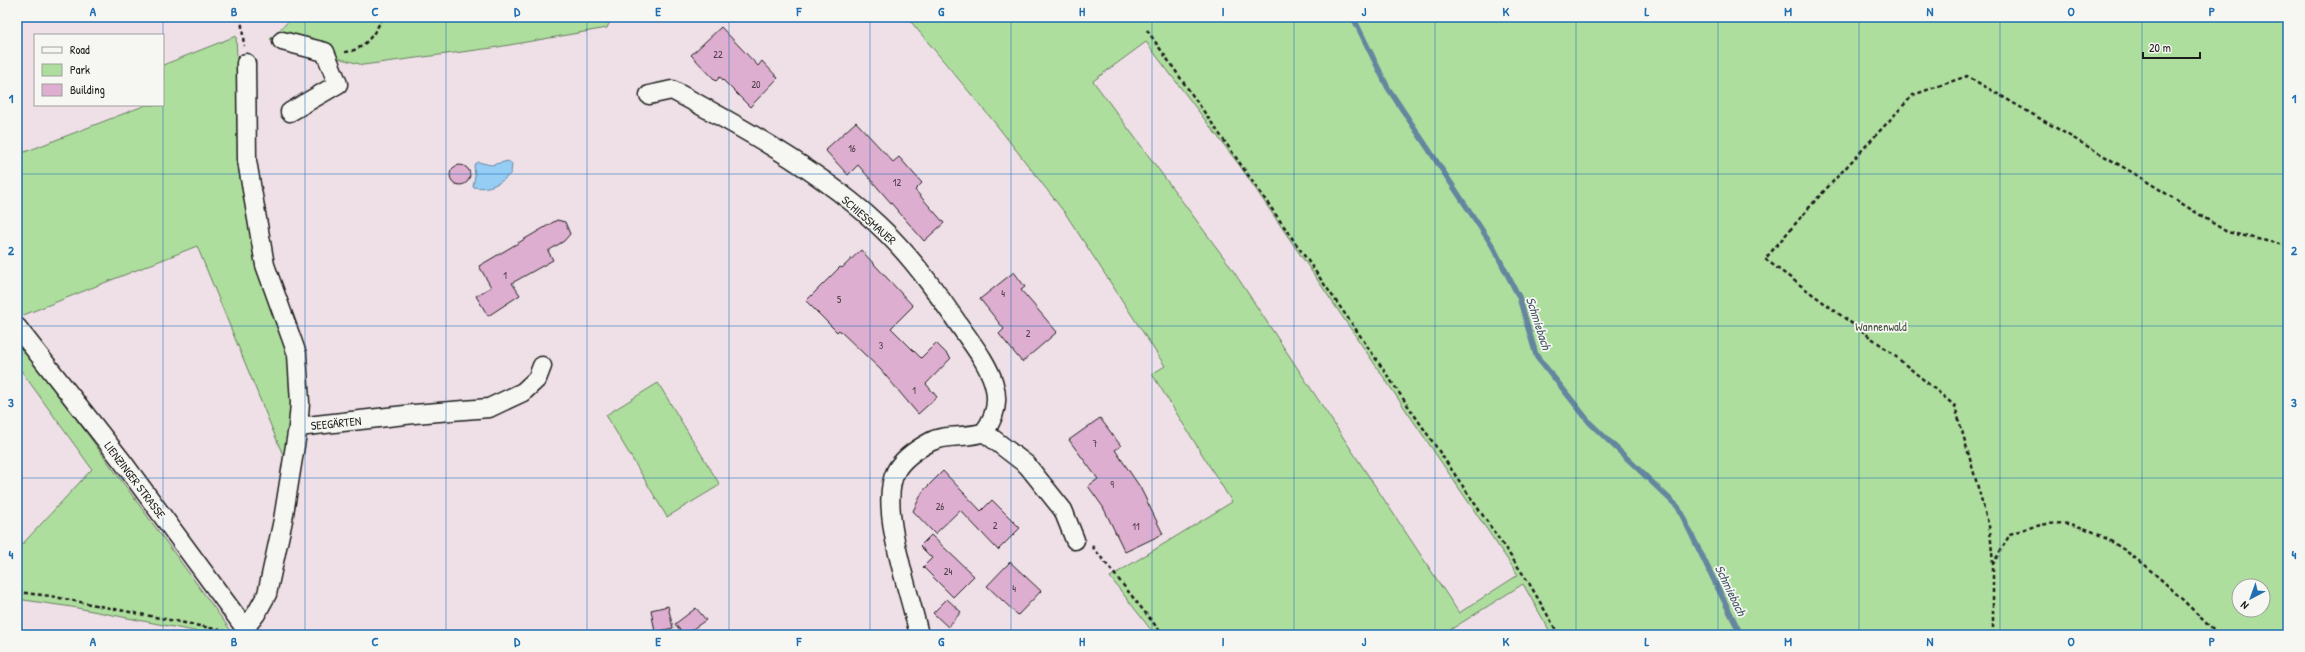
<svg xmlns="http://www.w3.org/2000/svg" width="2305" height="652" font-family="'Patrick Hand',sans-serif">
<style>
.green{fill:#aede9e;stroke:#657d5d;fill-rule:evenodd}
.water{fill:#96cdf5;stroke:#65869e}
.lines{fill:none;stroke-linecap:round;stroke-linejoin:round}
.stream{stroke:#65869e;stroke-width:5.5}
.building{fill:#deaed0;stroke:#1c1c1c}
.minor-casing{stroke:#1c1c1c;stroke-width:21}
.path{stroke:#1c1c1c;stroke-width:2.5;stroke-dasharray:4 3;stroke-linecap:butt}
.minor{stroke:#f6f6f2;stroke-width:18}
.grid{fill:none;stroke:#1f6fb2;stroke-width:1;stroke-opacity:0.55}
.labels{text-anchor:middle;dominant-baseline:central;stroke-width:3.5;stroke-linejoin:round;paint-order:stroke}
.number-label{font-size:10px;fill:#4c4049}
.street-label{font-size:12px;fill:#1c1c1c;stroke:#f6f6f2}
.park-label{font-size:12px;fill:#485643;stroke:#f6f6f2}
.water-label{font-size:13px;font-style:italic;fill:#475a68;stroke:#f6f6f2}
.neatline{fill:none;stroke:#1f6fb2;stroke-width:1.5}
.grid-label{font-size:13px;text-anchor:middle;font-weight:bold;fill:#1f6fb2}
</style>
<rect width="100%" height="100%" fill="#efe0e8"/>
<filter id="ink" filterUnits="userSpaceOnUse"><feTurbulence type="fractalNoise" baseFrequency=".025" numOctaves="2"/><feDisplacementMap in="SourceGraphic" scale="8" xChannelSelector="R" yChannelSelector="G"/><feConvolveMatrix kernelMatrix="1 2 1 2 8 2 1 2 1" color-interpolation-filters="sRGB"/></filter>
<g filter="url(#ink)">
<!-- green -->
<path class="green" d="M 293,17 L 612,17 L 607,28 L 492,48 L 363,65 L 270,39 Z
M 907,17 L 2288,17 L 2288,635 L 1552,635 L 1523,584 L 1442,635 L 1155,635 L 1110,577 L 1232,502 L 1152,374 L 1165,366 L 1065,213 L 995,123 ZM 1146,42 L 1240,166 L 1518,575 L 1459,613 L 1228,263 L 1093,81 ZM 2239,586 L 2263,586 L 2263,610 L 2239,610 Z
M 236,36 L 242,160 L 291,354 L 294,410 L 285,460 L 197,246 L 21,316 L 17,311 L 17,155 L 146,105 L 163,105 L 163,65 Z
M 17,342 L 86,432 L 234,635 L 214,635 L 72,607 L 17,599 L 17,550 L 92,469 L 17,365 Z
M 658,383 L 720,485 L 667,517 L 606,415 Z"/>
<!-- water -->
<path class="water" d="M 508,161 L 512,164 L 511,173 C 501,184 488,190 473,187 L 475,175 L 474,165 L 478,162 L 491,165 Z"/>
<g class="lines">
<!-- stream -->
<path class="stream" d="M 1353,17 L 1388,88 L 1492,245 L 1519,297 L 1536,355 L 1590,423 L 1678,507 L 1741,635"/>
</g>
<!-- building -->
<path class="building" d="M 721,27 L 758,66 L 762,61 L 778,78 L 750,107 L 720,77 L 716,81 L 691,55 Z
M 856,122 L 893,162 L 899,157 L 922,183 L 915,190 L 944,223 L 924,241 L 858,165 L 848,175 L 825,150 Z
M450 175a10 10 0 1 1 20 0a10 10 0 1 1-20 0Z
M 557,220 L 565,222 L 570,234 L 564,241 L 548,251 L 553,260 L 512,283 L 520,295 L 488,316 L 476,296 L 491,287 L 479,266 Z
M 861,250 L 913,306 L 891,328 L 921,358 L 936,343 L 951,358 L 926,384 L 937,397 L 918,414 L 881,370 L 839,330 L 837,332 L 806,301 L 840,267 L 842,268 Z
M 1014,272 L 1025,287 L 1021,290 L 1057,332 L 1022,362 L 999,334 L 1004,329 L 980,299 Z
M 1100,418 L 1121,446 L 1115,450 L 1140,487 L 1163,534 L 1125,552 L 1103,507 L 1088,486 L 1098,479 L 1069,440 Z
M 943,471 L 981,511 L 992,500 L 1020,528 L 998,550 L 960,510 L 935,534 L 913,511 L 923,491 Z
M 931,535 L 974,576 L 953,597 L 923,567 L 932,558 L 920,546 Z
M 1010,562 L 1041,591 L 1018,615 L 987,586 Z
M 947,599 L 961,612 L 948,627 L 933,613 Z
M 668,606 L 673,628 L 655,632 L 651,610 Z
M 696,608 L 706,620 L 684,635 L 675,624 Z"/>
<g class="lines">
<defs>
<path id="minor" d="M 282,41 L 325,52 L 338,84 L 290,112
M 246,63 L 247,161 L 265,265 L 297,354 L 300,403 L 298,427
M 649,95 L 672,90 C 747,130 841,182 898,245 C 923,272 943,302 964,332 C 986,363 1012,396 984,432 C 967,439 946,433 930,442 C 917,449 903,458 896,471 C 877,507 911,595 919,635
M 17,327 L 122,461 L 250,635
M 984,432 L 1027,465 L 1063,510 L 1075,540
M 245,628 L 256,614 L 267,594 L 283,520 L 298,427 L 414,414 L 489,408 L 523,392 L 537,379 L 542,366"/>
</defs>
<!-- minor casing -->
<use href="#minor" class="minor-casing"/>
<!-- path -->
<path class="path" d="M 241,17 L 244,46
M 1147,30 L 1359,334 L 1529,583 L 1559,635
M 345,52 C 364,51 375,33 383,17
M 1092,546 L 1163,635
M 1993,564 L 1990,530 L 1955,406 L 1889,351 L 1765,259 L 1814,202 L 1913,95 L 1967,76 L 2135,174 L 2227,232 L 2288,246
M 17,592 L 50,596 L 225,631
M 1993,635 L 1993,564 L 2010,534 C 2030,527 2052,520 2073,525 C 2123,536 2182,599 2218,635"/>
<!-- minor -->
<use href="#minor" class="minor"/>
</g>
</g>
<!-- grid -->
<path class="grid" d="M 163,17 L 163,635M 305,17 L 305,635M 446,17 L 446,635M 587,17 L 587,635M 729,17 L 729,635M 870,17 L 870,635M 1011,17 L 1011,635M 1152,17 L 1152,635M 1294,17 L 1294,635M 1435,17 L 1435,635M 1576,17 L 1576,635M 1718,17 L 1718,635M 1859,17 L 1859,635M 2000,17 L 2000,635M 2142,17 L 2142,635M 17,174 L 2288,174M 17,326 L 2288,326M 17,478 L 2288,478"/>
<g class="labels">
<!-- number labels -->
<g class="number-label">
<text x="718" y="54">22</text>
<text x="756" y="84">20</text>
<text x="852" y="148">16</text>
<text x="897" y="182">12</text>
<text x="505" y="275">1</text>
<text x="1003" y="293">4</text>
<text x="839" y="299">5</text>
<text x="1028" y="333">2</text>
<text x="881" y="345">3</text>
<text x="914" y="390">1</text>
<text x="1095" y="443">7</text>
<text x="1112" y="484">9</text>
<text x="940" y="506">26</text>
<text x="995" y="525">2</text>
<text x="1136" y="526">11</text>
<text x="948" y="571">24</text>
<text x="1014" y="588">4</text>
</g>
<!-- street labels -->
<g class="street-label">
<text transform="translate(869 220) rotate(41)">SCHIESSMAUER</text>
<text transform="translate(336 423) rotate(-6)">SEEGÄRTEN</text>
<text transform="translate(135 480) rotate(53)">LIENZINGER STRASSE</text>
</g>
<!-- park labels -->
<g class="park-label">
<text x="1881" y="326">Wannenwald</text>
</g>
<!-- water labels -->
<g class="water-label">
<text transform="translate(1539 323) rotate(72)">Schmiebach</text>
<text transform="translate(1731 590) rotate(64)">Schmiebach</text>
</g>
</g>
<!-- margin -->
<rect width="2305" height="652" fill="none" stroke="#f6f6f2" stroke-width="44"/>
<!-- legend -->
<rect x="34" y="34" width="130" height="72" fill="#f6f6f2" stroke="#9f9f9c"/>
<rect x="42" y="47" width="20" height="6" fill="#f6f6f2" stroke="#9f9f9c"/>
<text x="70" y="54" font-size="12" fill="#1c1c1c">Road</text>
<rect x="42" y="64" width="20" height="12" fill="#aede9e" stroke="#9f9f9c"/>
<text x="70" y="74" font-size="12" fill="#1c1c1c">Park</text>
<rect x="42" y="84" width="20" height="12" fill="#deaed0" stroke="#9f9f9c"/>
<text x="70" y="94" font-size="12" fill="#1c1c1c">Building</text>
<!-- north arrow -->
<g transform="translate(2251 598) rotate(221)"><circle r="19" fill="#f6f6f2" stroke="#9f9f9c"/>
<path d="M0-3L7 15L0 10L-7 15Z" fill="#1f6fb2"/>
<text y="-6" font-size="11" font-weight="bold" text-anchor="middle" fill="#1c1c1c">N</text>
</g>
<!-- scale -->
<path d="M2143 52v6h57v-6" fill="none" stroke="#1c1c1c" stroke-width="2"/>
<text x="2149" y="52" font-size="12" fill="#1c1c1c" stroke="#f6f6f2" stroke-width="3" paint-order="stroke">20 m</text>
<rect x="22" y="22" width="2261" height="608" class="neatline"/>
<g class="grid-label">
<text x="93" y="16">A</text>
<text x="234" y="16">B</text>
<text x="375" y="16">C</text>
<text x="517" y="16">D</text>
<text x="658" y="16">E</text>
<text x="799" y="16">F</text>
<text x="941" y="16">G</text>
<text x="1082" y="16">H</text>
<text x="1223" y="16">I</text>
<text x="1364" y="16">J</text>
<text x="1506" y="16">K</text>
<text x="1647" y="16">L</text>
<text x="1788" y="16">M</text>
<text x="1930" y="16">N</text>
<text x="2071" y="16">O</text>
<text x="2212" y="16">P</text>
<text x="11" y="103">1</text>
<text x="2294" y="103">1</text>
<text x="11" y="255">2</text>
<text x="2294" y="255">2</text>
<text x="11" y="407">3</text>
<text x="2294" y="407">3</text>
<text x="11" y="559">4</text>
<text x="2294" y="559">4</text>
<text x="93" y="646">A</text>
<text x="234" y="646">B</text>
<text x="375" y="646">C</text>
<text x="517" y="646">D</text>
<text x="658" y="646">E</text>
<text x="799" y="646">F</text>
<text x="941" y="646">G</text>
<text x="1082" y="646">H</text>
<text x="1223" y="646">I</text>
<text x="1364" y="646">J</text>
<text x="1506" y="646">K</text>
<text x="1647" y="646">L</text>
<text x="1788" y="646">M</text>
<text x="1930" y="646">N</text>
<text x="2071" y="646">O</text>
<text x="2212" y="646">P</text>
</g>
</svg>
